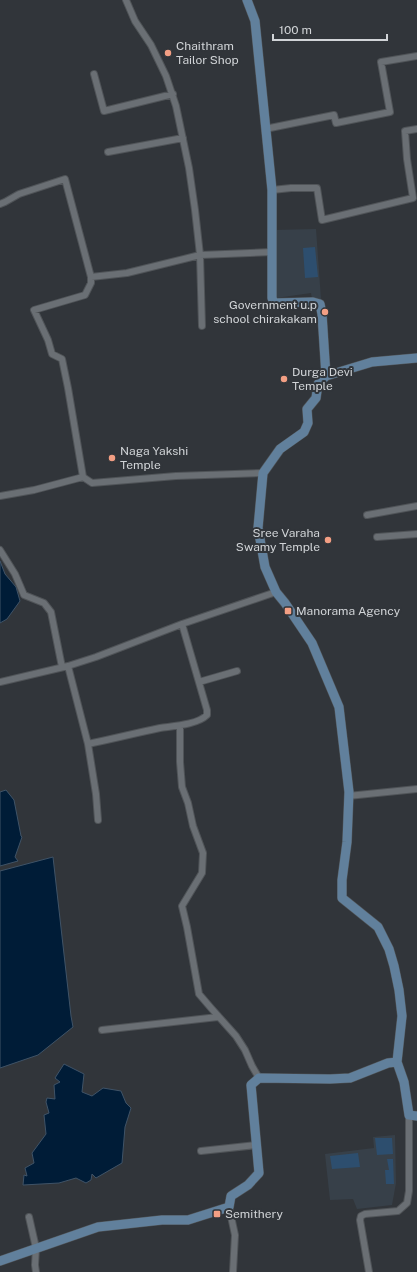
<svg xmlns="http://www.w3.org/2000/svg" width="417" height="1272" font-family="'Public Sans',sans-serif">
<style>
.built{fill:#374049}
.green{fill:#2d4e6e}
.water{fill:#001c37;stroke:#3f5367}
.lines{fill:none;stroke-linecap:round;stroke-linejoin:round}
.street-casing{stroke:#505458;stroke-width:8}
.secondary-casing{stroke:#505458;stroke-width:10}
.street{stroke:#6a6f74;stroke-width:6}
.secondary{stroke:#61809c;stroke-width:9}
.poi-dot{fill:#f39f84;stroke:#31353a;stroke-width:1.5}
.labels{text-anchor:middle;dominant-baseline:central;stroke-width:4;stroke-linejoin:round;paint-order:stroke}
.poi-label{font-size:12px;fill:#d1d4d7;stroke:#31353a;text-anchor:start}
</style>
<rect width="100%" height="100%" fill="#31353a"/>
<!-- built -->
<path class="built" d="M 316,229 L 321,299 L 312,299 L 311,293 L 276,298 L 273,230 Z
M 395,1135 L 396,1183 L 392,1205 L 357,1209 L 353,1199 L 330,1200 L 325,1154 L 374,1148 L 373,1137 Z"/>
<!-- green -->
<path class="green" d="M 315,247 L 318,277 L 305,278 L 303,248 Z
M 375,1138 L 392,1138 L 393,1154 L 377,1155 Z
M 358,1153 L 360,1167 L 332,1169 L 330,1156 Z
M 387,1159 L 393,1159 L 394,1184 L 386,1184 L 385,1170 L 389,1170 Z"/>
<!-- water -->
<path class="water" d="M 0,561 L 5,574 L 16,587 L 20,601 L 7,619 L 0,623 Z
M 6,790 L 14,800 L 21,836 L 22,837 L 15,857 L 18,861 L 0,866 L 0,792 Z
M 53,857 L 71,1016 L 73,1027 L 38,1055 L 0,1068 L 0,871 Z
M 64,1064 L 84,1074 L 82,1092 L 92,1096 L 103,1088 L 121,1091 L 126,1103 L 131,1108 L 125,1127 L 122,1163 L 96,1178 L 92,1174 L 91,1180 L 86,1183 L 76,1178 L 59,1183 L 23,1185 L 24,1175 L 27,1176 L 25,1168 L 34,1163 L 32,1153 L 46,1134 L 44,1115 L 49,1113 L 46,1102 L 47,1098 L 55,1099 L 54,1085 L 60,1082 L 55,1078 Z"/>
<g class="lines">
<defs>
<path id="street" d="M 126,0 L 135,21 L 151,45 L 166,76 L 176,106 L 189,168 L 195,210 L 200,255 L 202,326
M 94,74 L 104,111 L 173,94
M 265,129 L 334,115 L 336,123 L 390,112 L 381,62 L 417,56
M 108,152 L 183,138
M 272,190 L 291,188 L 317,188 L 322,220 L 413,198 L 407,159 L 405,131 L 417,129
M 0,204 L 5,202 L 19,194 L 65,179 L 91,277 L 127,273 L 200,255 L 272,252
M 83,477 L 92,483 L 176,476 L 263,473
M 0,496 L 34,490 L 83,477 L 68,388 L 62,359 L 52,354 L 48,340 L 34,310 L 85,295 L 91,283 L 91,277
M 367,515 L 417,506
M 377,537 L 417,534
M 0,550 L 15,574 L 24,595 L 44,603 L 51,612 L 62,667
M 68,666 L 88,744 L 96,794 L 98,820
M 0,682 L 68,666 L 96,657 L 182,624 L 276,592
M 199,682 L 237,671
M 180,726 L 180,762 L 182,787 L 188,803 L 193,826 L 203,853 L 202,873 L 182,906 L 187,927 L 199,994 L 211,1008 L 236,1036 L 245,1050 L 252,1066 L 259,1078
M 88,744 C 112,739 136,733 160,728 C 173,726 197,725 207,715 L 207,710 L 182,624
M 348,796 L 417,789
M 102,1030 L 218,1017
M 201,1151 L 257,1145
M 229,1207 L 235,1235 L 233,1272
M 29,1217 L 36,1248 L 35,1265 L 36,1272
M 369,1272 L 360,1220 L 361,1216 L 365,1214 L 398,1211 L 407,1203 L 409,1191 L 409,1115"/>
<path id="secondary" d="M 247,0 L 255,21 L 272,190 L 272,298 L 274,303 L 313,302 L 320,304 L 322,314 L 326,376
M 417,358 L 372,362 L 326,376 L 318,384 L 316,398 L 307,409 L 308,423 L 304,432 L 280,449 L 263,473 L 258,528 L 265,567 L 276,592 L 285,603 L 312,643 L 339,707 L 349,792 L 347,842 L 342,880 L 342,898 L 378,927 L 389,949 L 394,966 L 399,990 L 402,1016 L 397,1062 L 404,1082 L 409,1115 L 417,1116
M 0,1261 L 98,1227 L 162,1220 L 188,1220 L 229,1207 L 231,1196 L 248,1185 L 259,1173 L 251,1085 L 259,1078 L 330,1079 L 350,1078 L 388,1063 L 397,1062"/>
</defs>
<!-- street casing -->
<use href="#street" class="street-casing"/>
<!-- secondary casing -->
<use href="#secondary" class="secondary-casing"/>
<!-- street -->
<use href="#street" class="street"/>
<!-- secondary -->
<use href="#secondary" class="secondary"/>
</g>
<!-- markers -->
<g class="poi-dot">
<circle cx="168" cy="53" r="4"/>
<circle cx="325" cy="312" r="4"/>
<circle cx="284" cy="379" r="4"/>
<circle cx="112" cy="458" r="4"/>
<circle cx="328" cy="540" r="4"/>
<rect x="284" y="607" width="8" height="8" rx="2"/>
<rect x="213" y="1210" width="8" height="8" rx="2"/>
</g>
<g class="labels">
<!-- poi labels -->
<g class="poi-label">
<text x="176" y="46">Chaithram<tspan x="176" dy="14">Tailor Shop</tspan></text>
<text x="317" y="305" text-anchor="end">Government u.p<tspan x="317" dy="14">school chirakakam</tspan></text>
<text x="292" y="372">Durga Devi<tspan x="292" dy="14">Temple</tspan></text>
<text x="120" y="451">Naga Yakshi<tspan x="120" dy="14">Temple</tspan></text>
<text x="320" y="533" text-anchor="end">Sree Varaha<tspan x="320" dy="14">Swamy Temple</tspan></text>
<text x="296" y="611">Manorama Agency</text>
<text x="225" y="1214">Semithery</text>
</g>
</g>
<!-- scale -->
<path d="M273 34v6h114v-6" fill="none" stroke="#d1d4d7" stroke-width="2"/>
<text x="279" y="34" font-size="12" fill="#d1d4d7" stroke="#31353a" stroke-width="3" paint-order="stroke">100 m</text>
</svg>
